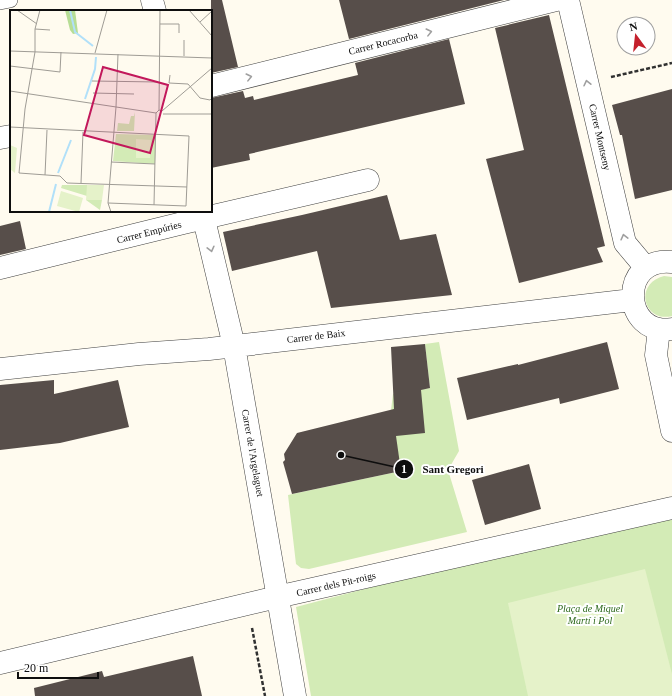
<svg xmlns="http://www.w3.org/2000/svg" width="672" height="696" font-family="Georgia,serif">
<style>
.green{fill:#d3ebb6}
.pitch{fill:#e5f2c9}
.building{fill:#574e4a}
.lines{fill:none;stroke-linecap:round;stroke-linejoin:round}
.service-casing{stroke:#414141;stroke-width:16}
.minor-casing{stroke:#414141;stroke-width:23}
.path{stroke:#303030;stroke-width:2.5;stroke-dasharray:4 2;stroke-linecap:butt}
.service{stroke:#fff;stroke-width:15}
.minor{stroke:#fff;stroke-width:22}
.oneway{stroke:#9f9f9f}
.labels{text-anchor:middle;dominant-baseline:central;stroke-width:4;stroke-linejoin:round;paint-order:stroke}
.street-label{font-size:10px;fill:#0e0e0e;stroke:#fff}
.park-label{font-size:10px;font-style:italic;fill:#2d691b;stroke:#fff}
.inset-river{fill:none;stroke:#b1e0f9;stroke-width:2}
.inset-road{fill:none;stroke:#9f9c95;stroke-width:1}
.view{fill:#c2185b;fill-opacity:0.15;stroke:#c2185b;stroke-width:2}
.inset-edge{fill:none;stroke:#0e0e0e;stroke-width:2}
.leader{fill:none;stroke:#0e0e0e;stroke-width:1.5}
.callout-dot{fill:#0e0e0e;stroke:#fff;stroke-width:1.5}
.mark-label{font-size:12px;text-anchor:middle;font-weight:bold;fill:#fff}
.callout-label{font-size:11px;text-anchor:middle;font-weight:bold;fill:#0e0e0e;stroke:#fff;stroke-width:4;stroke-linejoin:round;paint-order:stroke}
</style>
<rect width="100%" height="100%" fill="#fffbef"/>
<!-- green -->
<path class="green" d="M 664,276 L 672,277 L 672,316 C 644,323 633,284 664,276 Z
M 439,342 L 459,451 L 448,470 L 467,532 L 309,569 L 301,568 L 296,564 L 288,495 L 401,471 L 391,410 L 393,394 L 430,388 L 425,344 Z
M 672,508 L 672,696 L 311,696 L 296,607 Z"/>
<!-- pitch -->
<path class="pitch" d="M 645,569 L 672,674 L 672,696 L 528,696 L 508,603 Z"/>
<!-- building -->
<path class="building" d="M 211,0 L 222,0 L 238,67 L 211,73 Z
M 339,0 L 504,0 L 349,39 Z
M 549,15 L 605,246 L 597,248 L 603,262 L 519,283 L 486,159 L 524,150 L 495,28 Z
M 449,39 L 465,104 L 249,154 L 250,160 L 211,168 L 211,98 L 243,91 L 245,98 L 253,96 L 254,100 L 358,75 L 355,63 Z
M 672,89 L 672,190 L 635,199 L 622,135 L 620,135 L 612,105 Z
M 387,195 L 400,240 L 436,234 L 452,295 L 331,308 L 317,251 L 232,271 L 223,232 L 302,215 Z
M 20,221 L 26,249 L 0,255 L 0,226 Z
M 607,342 L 619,389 L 560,404 L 559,398 L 467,420 L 457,378 L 518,364 L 518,365 Z
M 425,344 L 430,388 L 421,390 L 425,433 L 396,436 L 401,471 L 292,494 L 283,462 L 285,460 L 284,454 L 297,433 L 394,409 L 391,347 Z
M 54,380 L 54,394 L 118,380 L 129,427 L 60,443 L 0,450 L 0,385 Z
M 529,464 L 541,509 L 485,525 L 472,480 Z
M 193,656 L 202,696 L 35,696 L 34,688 L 102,671 L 104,677 Z"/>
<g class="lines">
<defs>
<path id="service" d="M 0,2 L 10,0"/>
<path id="minor" d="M 152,0 L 155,11
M 568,0 L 625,243 L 646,268
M 211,86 L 556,0
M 0,138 L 11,136
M 202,211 L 234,346 L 295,696
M 672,262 C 618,256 622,337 672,329
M 0,268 L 183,223 L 368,180
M 659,329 L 656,355 L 672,431
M 0,369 L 139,354 L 209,349 L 632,300
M 0,663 L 277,597 L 672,508"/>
</defs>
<!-- service casing -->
<use href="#service" class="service-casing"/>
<!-- minor casing -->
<use href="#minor" class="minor-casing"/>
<!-- path -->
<path class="path" d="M 611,77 L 672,63
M 252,628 L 265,696"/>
<!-- service -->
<use href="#service" class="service"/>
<!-- minor -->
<use href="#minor" class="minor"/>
</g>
<!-- one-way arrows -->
<defs><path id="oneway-chevron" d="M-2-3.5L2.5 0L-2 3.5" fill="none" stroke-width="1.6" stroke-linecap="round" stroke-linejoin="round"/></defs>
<g class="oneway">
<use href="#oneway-chevron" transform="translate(429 32) rotate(-14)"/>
<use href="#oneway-chevron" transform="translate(249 77) rotate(-14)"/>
<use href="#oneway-chevron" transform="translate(587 83) rotate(-103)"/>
<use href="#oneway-chevron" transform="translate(624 237) rotate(-104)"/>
<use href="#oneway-chevron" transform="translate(211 249) rotate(76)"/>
</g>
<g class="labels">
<!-- street labels -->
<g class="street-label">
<text transform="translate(383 43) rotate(-14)">Carrer Rocacorba</text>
<text transform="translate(600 137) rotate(77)">Carrer Montseny</text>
<text transform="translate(149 232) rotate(-14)">Carrer Empúries</text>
<text transform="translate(316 336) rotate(-7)">Carrer de Baix</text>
<text transform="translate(253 453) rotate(80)">Carrer de l'Argelaguet</text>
<text transform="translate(336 584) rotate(-13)">Carrer dels Pit-roigs</text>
</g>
<!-- park labels -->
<g class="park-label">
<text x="590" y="608">Plaça de Miquel<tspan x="590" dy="12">Martí i Pol</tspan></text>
</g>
</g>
<!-- overview -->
<g transform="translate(10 10)">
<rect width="202" height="202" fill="#fffbef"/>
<path d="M 125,102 L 124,121 L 107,121 L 108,113 L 119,114 L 121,106 L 124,106 ZM 106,124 L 146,125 L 145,154 L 103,151 ZM 52,175 L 77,175 L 77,186 L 51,178 ZM 76,190 L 92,190 L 90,200 Z" fill="#d3ebb6"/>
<path d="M 55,0 L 65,0 L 68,23 L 63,24 L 60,20 Z" fill="#b7dd95"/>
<path d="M 126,129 L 141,130 L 140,148 L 126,148 ZM 0,135 L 7,138 L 5,163 L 0,159 ZM 77,175 L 94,175 L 92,190 L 76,190 ZM 51,181 L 73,188 L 69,202 L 47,196 Z" fill="#e5f2c9"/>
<path class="inset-river" d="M 60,0 L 65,22 L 83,36M 75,89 L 85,59 L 86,47M 48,163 L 61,130M 39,202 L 46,174"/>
<path class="inset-road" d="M 7,0 L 27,14M 30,0 L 25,19 L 25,42 L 15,99 L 9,163 L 50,166 L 57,173 L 177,177M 179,0 L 202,26M 190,12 L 202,1M 150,14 L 169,14 L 169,23M 25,19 L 40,20M 0,41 L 202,48M 85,43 L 97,0M 174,46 L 174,30M 0,56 L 50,62 L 51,42M 160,65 L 159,73 L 178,74 L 190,88 L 200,90 L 202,88M 82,71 L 148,72M 0,81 L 146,103M 83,83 L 124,84M 149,100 L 150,0M 152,101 L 202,58M 153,104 L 202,104M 0,117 L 179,126 L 176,196 L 98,193M 101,152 L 145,154M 35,165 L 37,120M 71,173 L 73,122M 144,195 L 146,103 L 149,100 L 152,101M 101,202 L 98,193 L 106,97 L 108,44"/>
<path class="view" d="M 93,57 L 158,75 L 140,143 L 74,125 Z"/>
<rect width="202" height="202" class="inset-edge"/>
</g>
<!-- callouts -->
<path class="leader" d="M341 455L404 469"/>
<g class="callout-dot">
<circle cx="341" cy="455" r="4"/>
<circle cx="404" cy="469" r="10"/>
</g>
<g class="mark-label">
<text x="404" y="473">1</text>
</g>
<g class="callout-label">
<text x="453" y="473">Sant Gregori</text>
</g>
<!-- north arrow -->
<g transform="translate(636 36) rotate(345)"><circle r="19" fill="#ffffff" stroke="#9f9f9f"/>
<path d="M0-3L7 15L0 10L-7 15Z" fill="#c4202c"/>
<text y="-6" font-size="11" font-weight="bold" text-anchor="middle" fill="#0e0e0e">N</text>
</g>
<!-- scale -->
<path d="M18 672v6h80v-6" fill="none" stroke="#0e0e0e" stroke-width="2"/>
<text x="24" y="672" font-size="12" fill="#0e0e0e" stroke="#ffffff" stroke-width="3" paint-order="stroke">20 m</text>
</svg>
